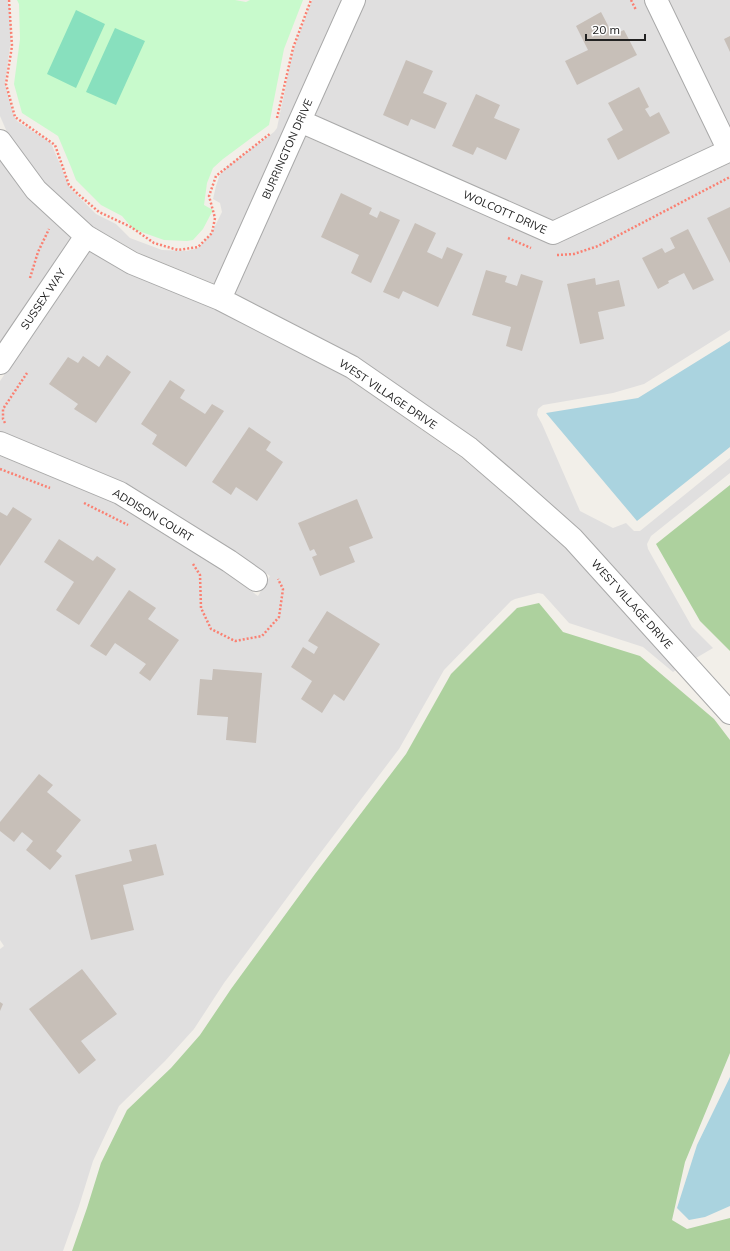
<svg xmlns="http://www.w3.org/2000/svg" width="730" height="1251" font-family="Mulish,sans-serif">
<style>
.residential{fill:#e0dfdf}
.forest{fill:#add19e}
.park{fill:#c8facc}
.pitch{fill:#88e0be}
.water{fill:#aad3df}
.building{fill:#c7bfb8}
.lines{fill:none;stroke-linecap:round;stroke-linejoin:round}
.minor-casing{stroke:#a9a9a9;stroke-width:24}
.path{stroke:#fa8072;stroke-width:2.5;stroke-dasharray:2 2;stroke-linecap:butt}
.minor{stroke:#fff;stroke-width:22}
.labels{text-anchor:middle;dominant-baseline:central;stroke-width:3.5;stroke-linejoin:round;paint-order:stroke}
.street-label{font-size:11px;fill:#222;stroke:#fff}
</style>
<rect width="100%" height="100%" fill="#f2efe9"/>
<!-- residential -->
<path class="residential" d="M 0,0 L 7,0 L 10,7 L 11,39 L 5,84 L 14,116 L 17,121 L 51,143 L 70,188 L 96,214 L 116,224 L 130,238 L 162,250 L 186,251 L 195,249 L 199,247 L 211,234 L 222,212 L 220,203 L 213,199 L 216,186 L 220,174 L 228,166 L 274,132 L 277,128 L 293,51 L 312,0 L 343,0 L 215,284 L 137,252 L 92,226 L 43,182 L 7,132 L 0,116 Z
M 365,0 L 644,0 L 715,146 L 554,221 L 314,115 Z
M 668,0 L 730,0 L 730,128 Z
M 304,136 L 549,243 L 557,243 L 730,163 L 730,330 L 644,384 L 613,393 L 543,405 L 538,409 L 537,415 L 542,424 L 580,511 L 613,528 L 626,523 L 634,531 L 640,531 L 730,458 L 730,473 L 651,536 L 647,544 L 648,549 L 692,627 L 713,648 L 696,658 L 580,531 L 525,481 L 475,439 L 358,357 L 234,293 Z
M 0,159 L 28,197 L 72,238 L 0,344 Z
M 89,251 L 128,273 L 215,309 L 346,377 L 462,458 L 511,499 L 566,547 L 676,670 L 673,672 L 643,647 L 569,623 L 543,594 L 538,593 L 515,599 L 511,601 L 444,670 L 399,749 L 309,868 L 224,983 L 194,1029 L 165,1061 L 119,1106 L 93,1161 L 79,1206 L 63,1251 L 0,1251 L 0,949 L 4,946 L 0,940 L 0,456 L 115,503 L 223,571 L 258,596 L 270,576 L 235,552 L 126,483 L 0,431 L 0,381 Z"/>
<!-- forest -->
<path class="forest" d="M 730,485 L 730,651 L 700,621 L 656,544 Z
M 539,603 L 563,632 L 640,656 L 714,719 L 730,740 L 730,1053 L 685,1162 L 672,1220 L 687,1229 L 730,1218 L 730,1251 L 72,1251 L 87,1208 L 101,1163 L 127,1110 L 171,1068 L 200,1035 L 231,989 L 315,874 L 406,754 L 451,674 L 517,608 Z"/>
<!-- park -->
<path class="park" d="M 17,0 L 235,0 L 246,2 L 250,0 L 303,0 L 284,49 L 269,125 L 223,159 L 213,168 L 207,183 L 204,205 L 213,210 L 203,229 L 193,240 L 187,241 L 164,240 L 133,229 L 122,216 L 101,205 L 76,180 L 71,167 L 58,136 L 22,113 L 14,84 L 20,39 L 19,4 Z"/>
<!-- pitch -->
<path class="pitch" d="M 76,10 L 105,24 L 76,88 L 47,74 Z
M 115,28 L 145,41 L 116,105 L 86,92 Z"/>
<!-- water -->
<path class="water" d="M 730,341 L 730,447 L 637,521 L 546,413 L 638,398 Z
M 730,1077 L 730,1206 L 705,1217 L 689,1220 L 677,1208 L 697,1145 Z"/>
<!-- building -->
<path class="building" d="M 601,12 L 613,35 L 624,30 L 637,55 L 577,85 L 565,61 L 588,50 L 576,26 Z
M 730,36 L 730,52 L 724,39 Z
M 406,60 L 433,71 L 423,93 L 447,103 L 435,129 L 411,119 L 408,126 L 383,115 Z
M 639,87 L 649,107 L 645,109 L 650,117 L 659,112 L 670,133 L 618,160 L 607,139 L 623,130 L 608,103 Z
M 476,94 L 500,105 L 494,118 L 520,129 L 506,160 L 477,147 L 473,155 L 452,146 Z
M 341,193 L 372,208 L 369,214 L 377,218 L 380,211 L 400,220 L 371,283 L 351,273 L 359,255 L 321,237 Z
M 730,207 L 730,263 L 707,218 Z
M 415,223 L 436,233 L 427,252 L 442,259 L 447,247 L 463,254 L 438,307 L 403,291 L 399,299 L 383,292 Z
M 688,229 L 714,280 L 693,290 L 684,273 L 668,281 L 669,283 L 658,289 L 642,258 L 662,248 L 665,253 L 675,248 L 670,238 Z
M 486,270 L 507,276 L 505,282 L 517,286 L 521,274 L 543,281 L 522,351 L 506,346 L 511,327 L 472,315 Z
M 595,278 L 596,285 L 619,280 L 625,306 L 598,312 L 604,339 L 580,344 L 567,284 Z
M 107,355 L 131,372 L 96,423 L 74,409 L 78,404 L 49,384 L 68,357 L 78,363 L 83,356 L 99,367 Z
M 170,380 L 185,390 L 180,398 L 205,414 L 212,404 L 224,411 L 186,467 L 152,444 L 157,435 L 141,424 Z
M 249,427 L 271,442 L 266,450 L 283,462 L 257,501 L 236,487 L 231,495 L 212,482 Z
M 357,499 L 373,538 L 349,547 L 355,562 L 320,576 L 312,557 L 317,555 L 314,549 L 310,551 L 298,523 Z
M 13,507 L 32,519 L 0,566 L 0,512 L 7,516 Z
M 59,539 L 93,561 L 97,556 L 116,569 L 79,625 L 56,610 L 74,582 L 44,562 Z
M 129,590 L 156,608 L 148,619 L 179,640 L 150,681 L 139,673 L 146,664 L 115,643 L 106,656 L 90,646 Z
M 327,611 L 380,644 L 344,701 L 334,694 L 322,713 L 301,699 L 312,681 L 291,667 L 303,647 L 314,654 L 318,647 L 308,641 Z
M 213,669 L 262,673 L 256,743 L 226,740 L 228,717 L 197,715 L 200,679 L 212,680 Z
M 39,774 L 53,785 L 47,792 L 81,820 L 56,851 L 62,856 L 50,870 L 26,850 L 33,841 L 22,832 L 14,842 L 0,831 L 0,822 Z
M 156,844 L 164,875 L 123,885 L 134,930 L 91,940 L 75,875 L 132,861 L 129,850 Z
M 82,969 L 117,1014 L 81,1041 L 96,1060 L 79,1074 L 29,1009 Z
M 0,1002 L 3,1004 L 0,1011 Z"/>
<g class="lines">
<defs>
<path id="minor" d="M 656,0 L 729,151
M 300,121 L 553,233 L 730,150
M 0,141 L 36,190 L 86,236 L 132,263 L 220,299 L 352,367 L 469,448 L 518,490 L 573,539 L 730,713
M 220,299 L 354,0
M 0,363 L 86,236
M 0,443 L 120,493 L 229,561 L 256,580"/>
</defs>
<!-- minor casing -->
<use href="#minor" class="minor-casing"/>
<!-- path -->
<path class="path" d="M 9,0 L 12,46 L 6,84 L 15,117 L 55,145 L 69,185 L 78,194 L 99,212 L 131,227 L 154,243 L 178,250 L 198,247 L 212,233 L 215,218 L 209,196 L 216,176 L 271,133
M 631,0 L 636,10
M 277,118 L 293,48 L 311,0
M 508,238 L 531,248
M 557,255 L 574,254 L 598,246 L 730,177
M 30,278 L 38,252 L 49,229
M 5,423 L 3,419 L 3,409 L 27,373
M 0,469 L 50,488
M 84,503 L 128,525
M 193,564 L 200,575 L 201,608 L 211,629 L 235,641 L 262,636 L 279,617 L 283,589 L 278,579"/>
<!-- minor -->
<use href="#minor" class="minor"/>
</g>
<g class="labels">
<!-- street labels -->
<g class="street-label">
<text transform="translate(287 149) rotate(-66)">BURRINGTON DRIVE</text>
<text transform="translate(505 212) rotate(24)">WOLCOTT DRIVE</text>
<text transform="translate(43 299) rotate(-56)">SUSSEX WAY</text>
<text transform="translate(388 394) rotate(34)">WEST VILLAGE DRIVE</text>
<text transform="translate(153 515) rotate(31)">ADDISON COURT</text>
<text transform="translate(632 604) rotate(48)">WEST VILLAGE DRIVE</text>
</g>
</g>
<!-- scale -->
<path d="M586 34v6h59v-6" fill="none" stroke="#222222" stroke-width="2"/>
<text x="592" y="34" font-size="12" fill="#222222" stroke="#ffffff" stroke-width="3" paint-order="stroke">20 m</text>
</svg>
